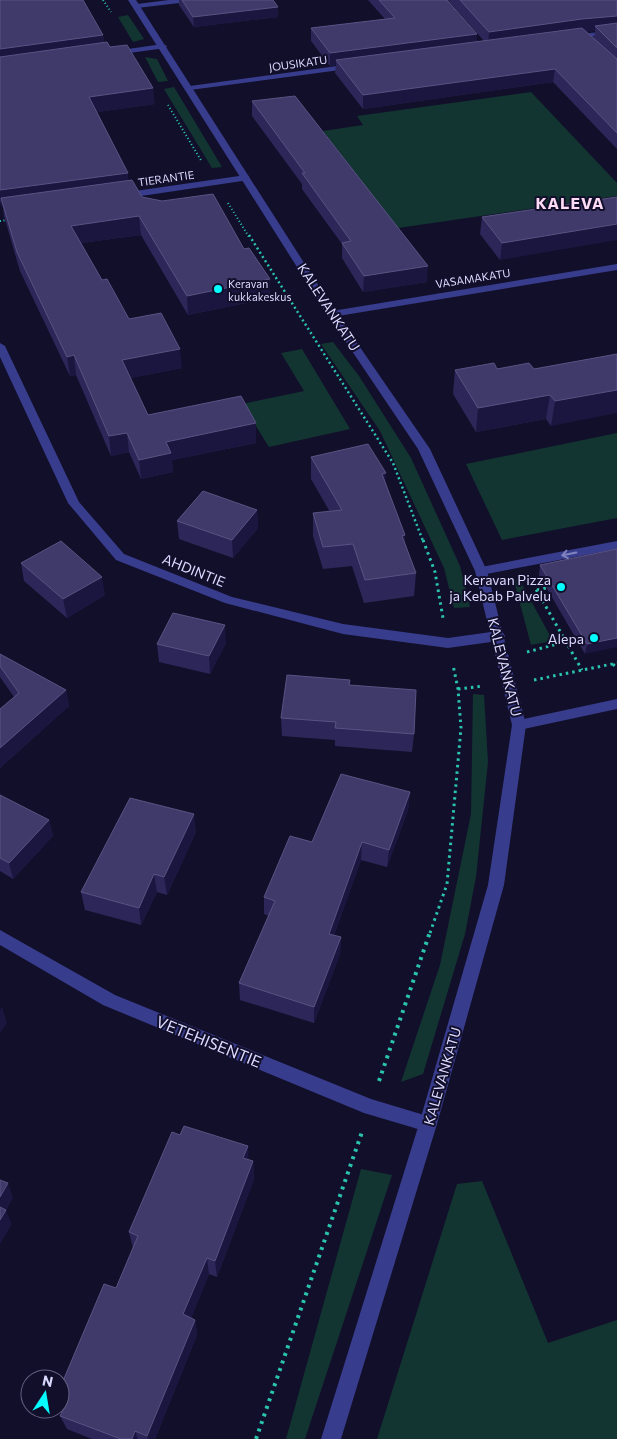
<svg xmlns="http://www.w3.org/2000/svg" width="617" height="1439" font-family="Commissioner,sans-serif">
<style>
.green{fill:#123531}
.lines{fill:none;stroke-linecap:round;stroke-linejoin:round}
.path-far3{stroke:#2ac3ac;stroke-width:2;stroke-dasharray:1 2.5;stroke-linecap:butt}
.path-far2{stroke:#2ac3ac;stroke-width:2.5;stroke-dasharray:2 3;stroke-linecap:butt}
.path-far1{stroke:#2ac3ac;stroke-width:3;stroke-dasharray:2.5 4;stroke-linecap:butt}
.path{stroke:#2ac3ac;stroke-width:4;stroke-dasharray:3 5;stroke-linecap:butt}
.service{fill:#383c8c;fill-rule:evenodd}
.minor{fill:#383c8c;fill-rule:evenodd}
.tertiary{fill:#383c8c;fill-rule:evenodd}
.wall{fill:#2d2759;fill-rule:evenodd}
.shaded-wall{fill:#1a163f}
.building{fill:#403a6b;stroke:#585382}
.oneway{stroke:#8183c0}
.poi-dot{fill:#05fcff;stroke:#120f2b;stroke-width:2}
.labels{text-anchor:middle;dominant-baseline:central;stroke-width:4;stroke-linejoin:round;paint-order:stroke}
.far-street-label{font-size:11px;fill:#dad9ff;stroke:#120f2b}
.far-poi-label{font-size:11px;fill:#dad9ff;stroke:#120f2b;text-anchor:start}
.street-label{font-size:14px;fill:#dad9ff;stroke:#120f2b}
.poi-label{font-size:14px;fill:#dad9ff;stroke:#120f2b;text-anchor:end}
.far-district-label{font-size:16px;font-weight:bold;letter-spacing:1px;fill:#ffdbf5;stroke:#120f2b}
.near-street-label{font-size:16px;fill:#dad9ff;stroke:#120f2b}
</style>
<rect width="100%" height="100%" fill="#120f2b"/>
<!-- green -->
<path class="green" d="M 128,15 L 144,39 L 133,42 L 118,17 Z
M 145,57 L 157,59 L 168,81 L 158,82 Z
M 174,87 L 222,167 L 212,168 L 164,89 Z
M 531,92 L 617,183 L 617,196 L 398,228 L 323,131 L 363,125 L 357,116 Z
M 333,342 L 359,376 L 411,458 L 460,566 L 470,607 L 454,608 L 444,568 L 380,431 L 321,344 Z
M 302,349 L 350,429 L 269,447 L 242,404 L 304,391 L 281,353 Z
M 617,433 L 617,518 L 502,540 L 466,464 Z
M 519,579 L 553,641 L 531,645 L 514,581 Z
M 473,694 L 484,695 L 488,762 L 476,877 L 465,934 L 423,1074 L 401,1082 L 440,965 L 471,814 Z
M 361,1169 L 392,1175 L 305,1439 L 286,1439 Z
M 482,1181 L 548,1343 L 617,1320 L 617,1439 L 377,1439 L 457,1184 Z"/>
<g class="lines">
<!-- path-far3 -->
<path class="path-far3" d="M 103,0 L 111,12
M 168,105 L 202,162
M 228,203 L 249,237
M 0,221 L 9,220"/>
<!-- path-far2 -->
<path class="path-far2" d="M 249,235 L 393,463 L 423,541"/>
<!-- path-far1 -->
<path class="path-far1" d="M 423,540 L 435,572 L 443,618
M 533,584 L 582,670
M 537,590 L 546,588
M 527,652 L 576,639
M 613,664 L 617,669
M 534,680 L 617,663
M 458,689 L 483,686
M 430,933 L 447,884 L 461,728 L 458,689 L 453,665"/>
<!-- path -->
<path class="path" d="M 379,1081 L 430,932
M 256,1439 L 362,1132"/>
<!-- service -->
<path class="service" d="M 617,541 L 617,549 L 481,575 L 475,571 L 481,567 Z"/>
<!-- minor -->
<path class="minor" d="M 169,0 L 192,0 L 188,2 L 137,8 L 133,6 L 137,4 Z
M 617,30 L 617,34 L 572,39 L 568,37 L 572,35 Z
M 163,44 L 167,46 L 166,48 L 114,55 L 110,53 L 114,51 Z
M 352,64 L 356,66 L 355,68 L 190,90 L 186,88 L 190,86 Z
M 246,175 L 249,176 L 249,180 L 121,199 L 116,196 L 121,193 Z
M 617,264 L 617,270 L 332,317 L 327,314 L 332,311 Z
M 0,343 L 5,346 L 79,502 L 124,554 L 232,597 L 343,624 L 448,638 L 498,631 L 503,633 L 505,636 L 503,639 L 498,641 L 448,648 L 343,634 L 225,603 L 116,560 L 68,503 L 0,357 Z
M 617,699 L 617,709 L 519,730 L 514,729 L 512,725 L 514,721 L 519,720 Z
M 0,930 L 115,995 L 371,1099 L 434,1118 L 437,1124 L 434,1130 L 428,1132 L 364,1113 L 103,1005 L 0,945 Z"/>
<!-- tertiary -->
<path class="tertiary" d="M 128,0 L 136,0 L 331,305 L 430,449 L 487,571 L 526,725 L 504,885 L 437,1124 L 341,1439 L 321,1439 L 419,1124 L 488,885 L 512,725 L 475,571 L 418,449 L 321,305 Z"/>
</g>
<!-- wall -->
<path class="wall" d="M 0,0 L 103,35 L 104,43 L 110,47 L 155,104 L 97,112 L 128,180 L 142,197 L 244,249 L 270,279 L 270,298 L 188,315 L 141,235 L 81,243 L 102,280 L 129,319 L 182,368 L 130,378 L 148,415 L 256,423 L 256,443 L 172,460 L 173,472 L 141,479 L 129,452 L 111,456 L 76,375 L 70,376 L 20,271 L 4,216 L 3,207 L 2,207 L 0,201 Z
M 179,0 L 273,0 L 278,17 L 194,27 L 179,5 Z
M 368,0 L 447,0 L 477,41 L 484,41 L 448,0 L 617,0 L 617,149 L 553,82 L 363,109 L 335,73 L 336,65 L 330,66 L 311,41 L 311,28 L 385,19 ZM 586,31 L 595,31 L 594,38 Z
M 252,101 L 427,282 L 363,292 L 342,258 L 342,244 L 302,189 L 302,184 L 252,116 Z
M 617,197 L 500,260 L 480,234 L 482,217 Z
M 617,354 L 551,426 L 546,419 L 476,432 L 453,394 L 455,370 L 497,369 L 534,369 Z
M 311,457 L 386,484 L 405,535 L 405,543 L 416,573 L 414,596 L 364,603 L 352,566 L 323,569 L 313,536 L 313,513 L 330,512 L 311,479 Z
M 257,510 L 258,528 L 233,558 L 179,539 L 177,521 Z
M 617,549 L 585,654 L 539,575 L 540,565 Z
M 21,563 L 105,595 L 67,618 L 24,581 Z
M 226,643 L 210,674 L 159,662 L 157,644 Z
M 0,654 L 66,690 L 69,706 L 0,768 L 0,709 L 14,697 L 0,677 Z
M 349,685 L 414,734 L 412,752 L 335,746 L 335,740 L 282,736 L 281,718 Z
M 410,792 L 408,810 L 387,867 L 361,860 L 334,935 L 341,937 L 340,954 L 314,1023 L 240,1000 L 239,983 L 269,916 L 264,914 L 264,897 L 312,842 Z
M 0,795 L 49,820 L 53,836 L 13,879 L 0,871 Z
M 196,832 L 167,895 L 157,892 L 141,925 L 85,910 L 81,892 Z
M 249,1160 L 253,1161 L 254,1179 L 217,1277 L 209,1274 L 191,1318 L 195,1320 L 197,1335 L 155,1439 L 92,1439 L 67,1429 L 60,1416 L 62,1412 L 60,1407 L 60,1388 L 116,1288 L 133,1248 L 129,1232 Z"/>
<!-- shaded-wall -->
<path class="shaded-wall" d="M 278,7 L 278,17 L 194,27 L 193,17 Z
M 617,16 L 617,28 L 595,26 L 595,31 L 488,45 L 489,32 L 582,19 Z
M 477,34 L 476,47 L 336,60 L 336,65 L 330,66 L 330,53 Z
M 103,35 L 105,50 L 0,65 L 0,49 Z
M 555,69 L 553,82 L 363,109 L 363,95 Z
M 153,88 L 155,104 L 91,113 L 89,97 Z
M 128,173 L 129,189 L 1,198 L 3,207 L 2,207 L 0,197 L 0,190 Z
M 139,216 L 141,235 L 74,244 L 71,226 Z
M 617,224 L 617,240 L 500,260 L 502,243 Z
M 428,266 L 427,282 L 363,292 L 364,276 Z
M 270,279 L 270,298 L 188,315 L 187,296 Z
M 180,349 L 182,368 L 124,379 L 122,360 Z
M 74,355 L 76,375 L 70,376 L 67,357 Z
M 617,390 L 617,413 L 551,426 L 555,401 Z
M 550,395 L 546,419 L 476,432 L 478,408 Z
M 256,423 L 256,443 L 172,460 L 173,472 L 141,479 L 139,460 L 166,442 Z
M 127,433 L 129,452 L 111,456 L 109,436 Z
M 386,473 L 385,496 L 382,474 Z
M 257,510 L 258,528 L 233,558 L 232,540 Z
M 405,535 L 404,558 L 402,536 Z
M 102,577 L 105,595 L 67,618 L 63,599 Z
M 225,625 L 226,643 L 210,674 L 209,656 Z
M 617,638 L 617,647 L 585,654 L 587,644 Z
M 66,690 L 69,706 L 0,768 L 0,748 Z
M 410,792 L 408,810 L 387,867 L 389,850 Z
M 194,814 L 196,832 L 167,895 L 164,877 Z
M 49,820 L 53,836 L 13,879 L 9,863 Z
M 362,842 L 361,860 L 328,951 L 329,934 Z
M 154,874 L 157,892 L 141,925 L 139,908 Z
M 341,937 L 340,954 L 314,1023 L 314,1007 Z
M 2,1007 L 7,1023 L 0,1033 L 0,1010 Z
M 248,1146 L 249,1164 L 243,1158 Z
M 253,1161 L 254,1179 L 217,1277 L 215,1261 Z
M 8,1183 L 13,1198 L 6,1211 L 12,1224 L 0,1244 L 0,1197 Z
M 207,1258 L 209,1274 L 186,1330 L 183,1314 Z
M 195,1320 L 197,1335 L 155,1439 L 148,1439 L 147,1436 Z
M 135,1431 L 138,1439 L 132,1439 Z"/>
<!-- building -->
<path class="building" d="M 0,0 L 83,0 L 103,35 L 0,49 Z
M 182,0 L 273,0 L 278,7 L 193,17 Z
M 379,0 L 447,0 L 477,34 L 330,53 L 311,28 L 395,18 Z
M 460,0 L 617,0 L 617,16 L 582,19 L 489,32 Z
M 617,23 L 617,48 L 595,26 Z
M 582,28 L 617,59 L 617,133 L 555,69 L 363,95 L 336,60 Z
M 107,42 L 110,47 L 127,45 L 153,88 L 89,97 L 128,173 L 0,190 L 0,57 Z
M 295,96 L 428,266 L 364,276 L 342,243 L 351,241 L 302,173 L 305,173 L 252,101 Z
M 132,180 L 142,197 L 162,201 L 213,194 L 244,249 L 249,248 L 270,279 L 187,296 L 139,216 L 71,226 L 102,280 L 107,279 L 129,319 L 161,313 L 180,349 L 122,360 L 148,415 L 241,396 L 256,423 L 166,442 L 171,453 L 139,460 L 127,433 L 109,436 L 74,355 L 67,357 L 17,252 L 1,198 Z
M 617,197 L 617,224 L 502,243 L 482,217 Z
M 617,354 L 617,390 L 555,401 L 550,395 L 478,408 L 455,370 L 494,363 L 497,369 L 529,363 L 534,369 Z
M 368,444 L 386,473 L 382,474 L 405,535 L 402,536 L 416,573 L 365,580 L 353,544 L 323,547 L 313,513 L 342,510 L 311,457 Z
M 203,491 L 257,510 L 232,540 L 177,521 Z
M 61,541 L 102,577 L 63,599 L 21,563 Z
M 617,549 L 617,638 L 587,644 L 540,565 Z
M 173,613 L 225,625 L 209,656 L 157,644 Z
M 0,654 L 66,690 L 0,748 L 0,709 L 19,693 L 0,666 Z
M 287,675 L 350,680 L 349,685 L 416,690 L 414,734 L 335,728 L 336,722 L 281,718 Z
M 341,774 L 410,792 L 389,850 L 362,842 L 329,934 L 341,937 L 314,1007 L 239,983 L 275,901 L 264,897 L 290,836 L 312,842 Z
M 0,795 L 49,820 L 9,863 L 0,858 Z
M 130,798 L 194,814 L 164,877 L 154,874 L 139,908 L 81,892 Z
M 184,1126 L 248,1146 L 243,1158 L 253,1161 L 215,1261 L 207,1258 L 183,1314 L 195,1320 L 147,1436 L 135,1431 L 132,1439 L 121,1439 L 60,1416 L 67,1402 L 60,1399 L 60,1388 L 104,1284 L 116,1288 L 138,1236 L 129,1232 L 172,1132 L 180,1135 Z
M 0,1180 L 8,1183 L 0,1197 Z
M 0,1207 L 6,1210 L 0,1220 Z"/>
<!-- one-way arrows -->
<defs><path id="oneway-shaft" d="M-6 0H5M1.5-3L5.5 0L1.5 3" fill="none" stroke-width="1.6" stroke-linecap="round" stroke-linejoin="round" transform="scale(1.25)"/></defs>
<use class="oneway" href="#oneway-shaft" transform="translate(569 554) rotate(169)"/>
<!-- markers -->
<g class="poi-dot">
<circle cx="218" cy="289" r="5"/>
<circle cx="561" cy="587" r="5"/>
<circle cx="594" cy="638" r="5"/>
</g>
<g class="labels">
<!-- far-street labels -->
<g class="far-street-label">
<text transform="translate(298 63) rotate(-8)">JOUSIKATU</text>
<text transform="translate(166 178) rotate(-8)">TIERANTIE</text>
<text transform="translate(473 278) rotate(-9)">VASAMAKATU</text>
</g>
<!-- far-poi labels -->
<g class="far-poi-label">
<text x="228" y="283">Keravan<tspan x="228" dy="13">kukkakeskus</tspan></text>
</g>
<!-- street labels -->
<g class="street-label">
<text transform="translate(329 307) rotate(57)">KALEVANKATU</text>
<text transform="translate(194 570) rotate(22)">AHDINTIE</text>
<text transform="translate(505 667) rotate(76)">KALEVANKATU</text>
<text transform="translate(442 1076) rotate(-74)">KALEVANKATU</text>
</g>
<!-- poi labels -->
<g class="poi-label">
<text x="551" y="579">Keravan Pizza<tspan x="551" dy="16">ja Kebab Palvelu</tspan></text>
<text x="584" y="638">Alepa</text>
</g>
<!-- far-district labels -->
<g class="far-district-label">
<text x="570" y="202">KALEVA</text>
</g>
<!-- near-street labels -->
<g class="near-street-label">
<text transform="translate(209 1041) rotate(22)">VETEHISENTIE</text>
</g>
</g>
<!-- north arrow -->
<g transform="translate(45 1394) rotate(12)"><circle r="24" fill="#120f2b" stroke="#626080"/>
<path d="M0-4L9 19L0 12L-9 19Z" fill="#05fcff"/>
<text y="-8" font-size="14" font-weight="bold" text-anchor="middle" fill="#dad9ff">N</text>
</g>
</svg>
